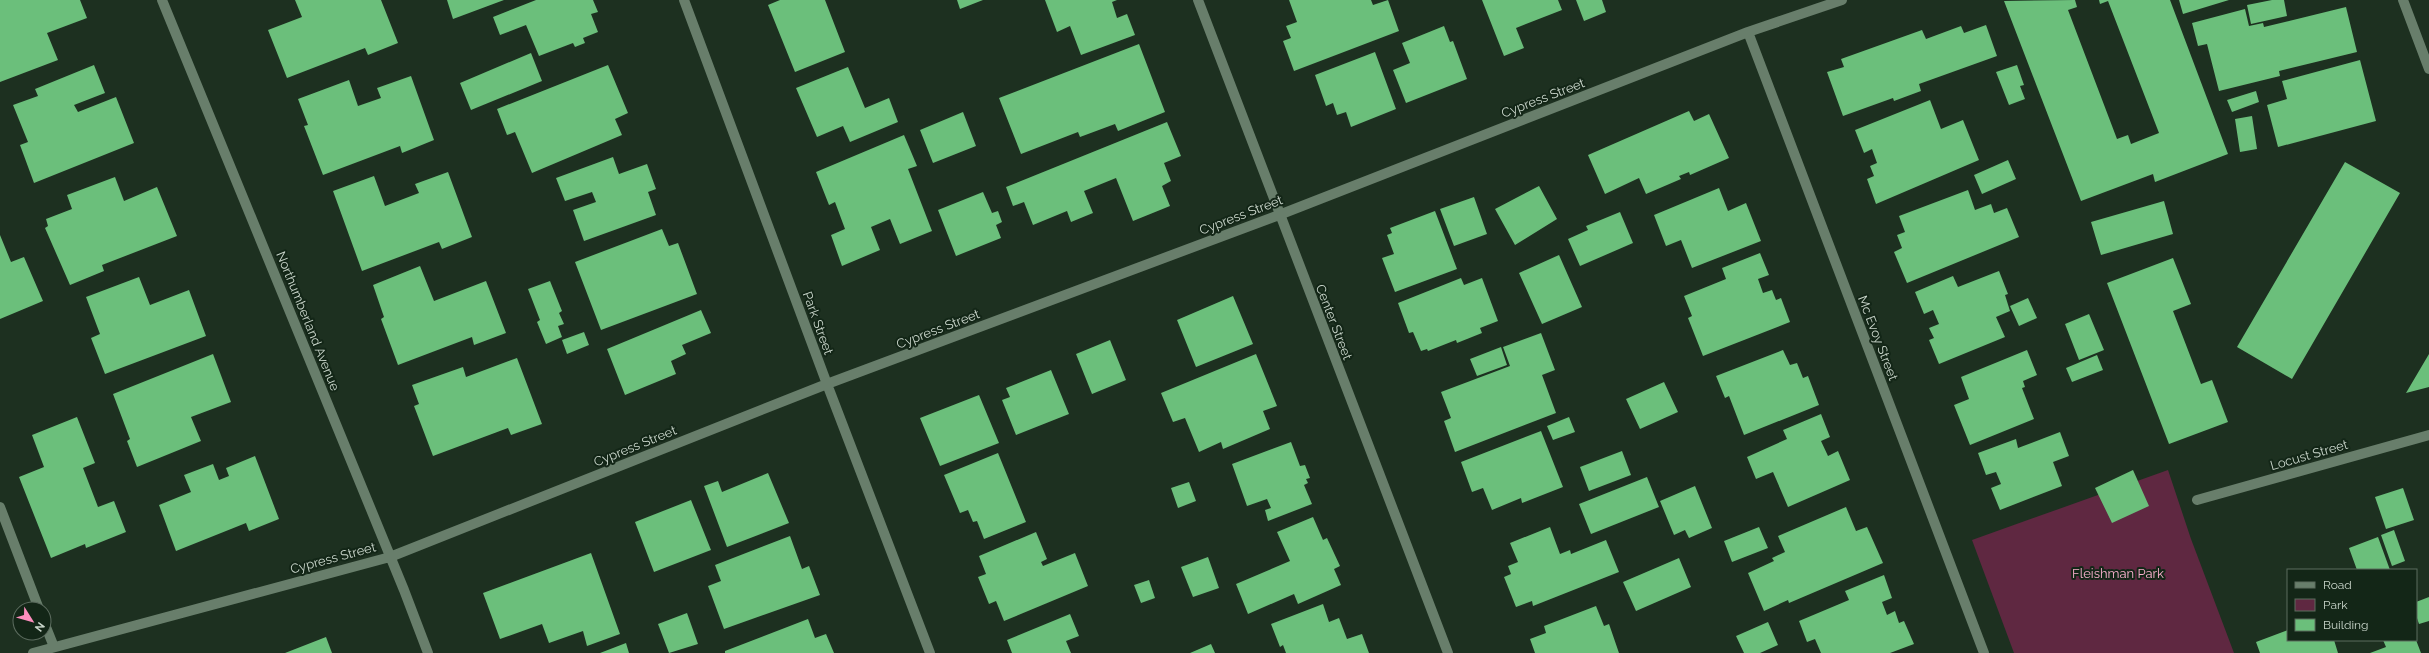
<svg xmlns="http://www.w3.org/2000/svg" width="2429" height="653" font-family="Raleway,sans-serif">
<style>
.green{fill:#5f2841}
.building{fill:#6bbf7b}
.lines{fill:none;stroke-linecap:round;stroke-linejoin:round}
.minor{stroke:#687e6b;stroke-width:10}
.labels{text-anchor:middle;dominant-baseline:central;stroke-width:4;stroke-linejoin:round;paint-order:stroke}
.street-label{font-size:13px;fill:#cad6cb;stroke:#132617}
.park-label{font-size:13px;fill:#fab0ce;stroke:#132617}
</style>
<rect width="100%" height="100%" fill="#1d3020"/>
<!-- green -->
<path class="green" d="M 2168,470 L 2191,539 L 2234,653 L 2014,653 L 1972,540 Z"/>
<!-- building -->
<path class="building" d="M 0,0 L 80,0 L 87,18 L 47,33 L 58,60 L 0,82 Z
M 295,0 L 381,0 L 398,43 L 368,55 L 365,48 L 287,78 L 268,30 L 302,17 Z
M 447,0 L 504,0 L 453,19 Z
M 536,0 L 593,0 L 598,12 L 591,14 L 598,32 L 583,38 L 585,43 L 575,47 L 573,43 L 539,56 L 526,25 L 500,35 L 493,17 Z
M 780,0 L 825,0 L 845,52 L 795,72 L 768,5 Z
M 957,0 L 983,0 L 960,9 Z
M 1045,0 L 1117,0 L 1112,2 L 1117,18 L 1127,14 L 1135,35 L 1081,55 L 1070,26 L 1057,32 Z
M 1289,0 L 1371,0 L 1373,5 L 1388,0 L 1399,31 L 1294,71 L 1283,41 L 1291,38 L 1286,26 L 1297,22 Z
M 1482,0 L 1558,0 L 1562,10 L 1516,28 L 1524,48 L 1504,56 Z
M 1576,0 L 1602,0 L 1606,12 L 1584,21 Z
M 2075,0 L 2077,7 L 2068,10 L 2117,139 L 2128,135 L 2131,144 L 2159,133 L 2108,1 L 2100,4 L 2099,0 L 2170,0 L 2228,154 L 2155,182 L 2153,174 L 2081,201 L 2004,1 Z
M 2179,0 L 2229,0 L 2183,14 Z
M 2272,0 L 2284,0 L 2287,16 L 2251,24 L 2247,5 Z
M 2346,7 L 2357,52 L 2279,71 L 2280,76 L 2219,91 L 2207,44 L 2198,46 L 2192,23 L 2245,9 L 2249,26 L 2263,23 L 2264,27 Z
M 1986,25 L 1997,56 L 1919,84 L 1921,91 L 1894,101 L 1893,98 L 1843,116 L 1827,72 L 1844,67 L 1841,59 L 1922,30 L 1926,39 L 1961,26 L 1964,33 Z
M 1444,26 L 1450,42 L 1453,41 L 1467,79 L 1406,103 L 1393,70 L 1410,63 L 1402,43 Z
M 1139,44 L 1165,112 L 1118,131 L 1115,124 L 1080,137 L 1078,132 L 1021,154 L 999,98 Z
M 1375,52 L 1396,109 L 1351,127 L 1346,112 L 1337,115 L 1333,103 L 1326,106 L 1315,75 Z
M 531,53 L 542,81 L 471,110 L 460,83 Z
M 2360,60 L 2376,121 L 2278,147 L 2267,105 L 2287,99 L 2282,81 Z
M 94,65 L 105,93 L 74,105 L 78,112 L 116,97 L 134,143 L 34,183 L 20,145 L 28,142 L 13,105 L 38,96 L 35,89 Z
M 608,65 L 628,113 L 615,119 L 622,135 L 532,173 L 515,132 L 507,135 L 497,109 Z
M 2017,65 L 2024,85 L 2020,86 L 2025,99 L 2009,105 L 1996,72 Z
M 848,67 L 865,108 L 889,98 L 898,122 L 850,142 L 843,126 L 817,137 L 796,88 Z
M 411,76 L 434,140 L 402,153 L 400,146 L 323,175 L 304,126 L 308,125 L 298,99 L 349,80 L 358,106 L 381,98 L 377,88 Z
M 2256,91 L 2259,102 L 2232,112 L 2227,100 Z
M 1930,100 L 1941,129 L 1963,120 L 1979,160 L 1876,204 L 1867,179 L 1874,176 L 1870,166 L 1877,163 L 1872,149 L 1864,153 L 1855,130 Z
M 1689,111 L 1694,121 L 1709,114 L 1729,158 L 1690,175 L 1689,172 L 1679,176 L 1681,179 L 1646,194 L 1639,178 L 1605,194 L 1588,155 Z
M 963,112 L 976,146 L 933,163 L 920,130 Z
M 2252,116 L 2257,149 L 2240,152 L 2235,119 Z
M 1167,122 L 1181,156 L 1164,163 L 1171,181 L 1162,186 L 1170,206 L 1133,221 L 1116,178 L 1084,191 L 1093,213 L 1071,222 L 1067,211 L 1033,225 L 1024,202 L 1013,206 L 1006,187 Z
M 904,135 L 917,166 L 908,169 L 932,231 L 900,244 L 890,219 L 871,227 L 880,250 L 842,266 L 831,235 L 845,229 L 835,202 L 829,205 L 816,172 Z
M 613,157 L 619,174 L 647,164 L 656,189 L 648,192 L 656,215 L 584,241 L 573,210 L 596,202 L 592,192 L 565,201 L 556,178 Z
M 2008,160 L 2016,179 L 1982,194 L 1974,175 Z
M 2345,162 L 2400,193 L 2292,379 L 2237,347 Z
M 448,172 L 472,237 L 442,249 L 439,242 L 362,271 L 333,191 L 374,176 L 385,206 L 419,193 L 415,184 Z
M 115,177 L 124,201 L 157,187 L 177,236 L 102,265 L 104,271 L 70,285 L 45,228 L 48,226 L 46,219 L 72,209 L 67,195 Z
M 1539,186 L 1557,219 L 1515,245 L 1495,209 Z
M 1719,188 L 1728,211 L 1746,203 L 1761,241 L 1692,268 L 1681,240 L 1666,246 L 1654,215 Z
M 1968,190 L 1975,210 L 1991,204 L 1994,213 L 2007,208 L 2019,237 L 1907,283 L 1894,252 L 1902,248 L 1897,235 L 1905,232 L 1899,216 Z
M 983,192 L 992,213 L 998,211 L 1002,222 L 996,225 L 1001,238 L 956,256 L 938,210 Z
M 1474,197 L 1487,234 L 1454,246 L 1440,209 Z
M 2164,201 L 2173,234 L 2101,255 L 2091,222 Z
M 1435,211 L 1457,269 L 1395,292 L 1382,258 L 1394,254 L 1387,235 L 1392,233 L 1390,228 Z
M 1620,212 L 1633,243 L 1580,266 L 1568,239 L 1588,230 L 1586,226 Z
M 662,229 L 669,246 L 678,243 L 697,294 L 601,330 L 575,262 Z
M 0,235 L 11,262 L 24,257 L 43,301 L 0,319 Z
M 1760,253 L 1769,275 L 1758,279 L 1763,293 L 1772,290 L 1776,300 L 1781,298 L 1790,322 L 1703,356 L 1688,318 L 1692,316 L 1684,296 L 1726,279 L 1722,268 Z
M 1559,255 L 1582,307 L 1542,324 L 1519,273 Z
M 2173,258 L 2191,304 L 2173,311 L 2201,384 L 2212,380 L 2228,422 L 2169,444 L 2107,283 Z
M 420,266 L 434,301 L 486,281 L 506,333 L 474,345 L 472,337 L 398,365 L 381,319 L 384,317 L 373,285 Z
M 1999,271 L 2008,294 L 2005,295 L 2010,311 L 1996,317 L 2005,337 L 1939,364 L 1929,340 L 1934,338 L 1929,328 L 1939,324 L 1933,310 L 1924,314 L 1915,292 L 1953,276 L 1958,287 Z
M 139,277 L 150,305 L 189,290 L 206,336 L 105,374 L 91,338 L 100,334 L 86,297 Z
M 1461,278 L 1464,285 L 1482,278 L 1498,321 L 1480,328 L 1482,333 L 1457,343 L 1456,340 L 1428,351 L 1427,349 L 1421,351 L 1413,332 L 1409,333 L 1398,303 Z
M 550,281 L 562,311 L 559,313 L 564,324 L 558,326 L 562,337 L 546,344 L 537,322 L 540,320 L 528,289 Z
M 1233,296 L 1253,344 L 1196,367 L 1177,320 Z
M 2028,298 L 2037,318 L 2019,326 L 2010,306 Z
M 701,310 L 711,333 L 682,345 L 686,354 L 671,361 L 676,374 L 625,395 L 607,349 Z
M 2089,314 L 2104,350 L 2079,360 L 2065,324 Z
M 584,332 L 589,345 L 567,354 L 562,340 Z
M 1541,333 L 1555,370 L 1542,375 L 1556,413 L 1455,452 L 1444,421 L 1451,418 L 1441,392 L 1510,366 L 1503,347 Z
M 1110,340 L 1126,380 L 1092,394 L 1076,354 Z
M 1501,347 L 1507,365 L 1477,376 L 1470,359 Z
M 1783,350 L 1790,365 L 1797,363 L 1803,378 L 1808,376 L 1819,405 L 1744,435 L 1729,396 L 1725,398 L 1716,376 Z
M 2027,350 L 2037,375 L 2023,381 L 2025,387 L 2022,388 L 2034,419 L 1970,445 L 1954,405 L 1969,399 L 1961,377 Z
M 213,354 L 231,402 L 191,417 L 201,441 L 137,467 L 127,441 L 130,439 L 113,394 Z
M 1256,354 L 1277,406 L 1263,411 L 1270,429 L 1223,449 L 1221,442 L 1199,452 L 1185,418 L 1173,422 L 1161,393 Z
M 2429,354 L 2429,387 L 2406,393 Z
M 2097,355 L 2103,370 L 2072,382 L 2066,368 Z
M 517,358 L 542,424 L 511,435 L 508,428 L 433,456 L 414,406 L 419,404 L 412,385 L 463,367 L 466,377 Z
M 1051,370 L 1069,414 L 1016,435 L 1002,400 L 1010,397 L 1006,388 Z
M 1664,382 L 1678,412 L 1640,429 L 1626,399 Z
M 979,395 L 999,443 L 940,466 L 920,418 Z
M 1821,414 L 1830,437 L 1821,441 L 1828,456 L 1838,451 L 1850,480 L 1788,507 L 1773,472 L 1756,479 L 1747,457 L 1787,439 L 1783,430 Z
M 77,417 L 95,463 L 83,468 L 98,507 L 114,501 L 126,532 L 86,548 L 85,544 L 51,558 L 19,477 L 44,467 L 32,435 Z
M 1569,417 L 1575,432 L 1553,440 L 1547,426 Z
M 1541,431 L 1563,487 L 1522,503 L 1521,498 L 1492,510 L 1483,488 L 1472,492 L 1461,462 Z
M 2060,432 L 2069,456 L 2053,462 L 2062,486 L 2000,510 L 1991,488 L 2001,484 L 1996,472 L 1986,475 L 1978,453 L 2016,439 L 2018,448 Z
M 1291,442 L 1300,466 L 1305,465 L 1310,478 L 1306,479 L 1308,483 L 1304,485 L 1312,504 L 1268,521 L 1265,510 L 1271,508 L 1267,499 L 1247,506 L 1232,464 Z
M 1622,451 L 1631,475 L 1589,491 L 1580,467 Z
M 998,453 L 1026,522 L 984,539 L 977,521 L 973,522 L 968,510 L 960,513 L 944,475 Z
M 255,456 L 279,519 L 249,531 L 246,523 L 176,551 L 159,505 L 191,492 L 184,475 L 213,464 L 219,480 L 229,476 L 226,468 Z
M 2133,470 L 2149,506 L 2112,523 L 2095,488 Z
M 768,473 L 789,523 L 727,547 L 704,486 L 718,481 L 722,492 Z
M 1647,477 L 1659,507 L 1591,534 L 1579,504 Z
M 1189,482 L 1196,501 L 1178,508 L 1171,488 Z
M 1695,486 L 1712,528 L 1689,538 L 1685,530 L 1674,535 L 1660,501 Z
M 2403,488 L 2414,520 L 2386,529 L 2375,497 Z
M 691,500 L 711,550 L 654,572 L 635,522 Z
M 1846,507 L 1856,531 L 1867,527 L 1883,563 L 1789,603 L 1788,600 L 1764,611 L 1748,573 L 1774,561 L 1772,558 L 1785,552 L 1778,536 Z
M 1313,517 L 1323,540 L 1327,538 L 1340,566 L 1334,569 L 1341,585 L 1298,604 L 1294,594 L 1248,614 L 1236,584 L 1290,561 L 1277,532 Z
M 1550,527 L 1560,554 L 1570,550 L 1571,554 L 1606,540 L 1619,572 L 1533,606 L 1532,601 L 1516,607 L 1504,577 L 1511,574 L 1508,566 L 1518,562 L 1510,543 Z
M 1759,527 L 1768,548 L 1732,562 L 1724,541 Z
M 2394,530 L 2405,561 L 2392,566 L 2381,535 Z
M 1036,532 L 1047,559 L 1041,562 L 1043,566 L 1075,553 L 1088,586 L 1004,621 L 996,601 L 989,604 L 978,577 L 986,574 L 979,556 Z
M 790,536 L 802,569 L 809,566 L 820,595 L 724,629 L 708,586 L 721,581 L 715,565 Z
M 2378,537 L 2390,570 L 2357,570 L 2349,548 Z
M 591,553 L 620,634 L 587,646 L 583,631 L 549,643 L 542,624 L 500,639 L 483,593 Z
M 1208,557 L 1219,588 L 1193,597 L 1181,567 Z
M 1679,558 L 1691,587 L 1636,611 L 1623,582 Z
M 1884,575 L 1892,598 L 1882,602 L 1887,615 L 1895,611 L 1899,623 L 1904,621 L 1914,644 L 1890,653 L 1821,653 L 1815,639 L 1807,642 L 1799,621 L 1849,600 L 1845,591 Z
M 1149,580 L 1155,598 L 1141,603 L 1134,585 Z
M 2429,597 L 2429,621 L 2419,624 L 2416,615 L 2416,602 Z
M 1323,604 L 1329,622 L 1339,618 L 1347,639 L 1362,634 L 1369,653 L 1286,653 L 1283,645 L 1280,647 L 1271,624 Z
M 1596,606 L 1604,626 L 1609,624 L 1619,653 L 1535,653 L 1530,639 L 1546,633 L 1544,626 Z
M 687,613 L 698,644 L 669,653 L 658,624 Z
M 1070,614 L 1079,636 L 1066,641 L 1071,653 L 1012,653 L 1007,640 Z
M 808,619 L 815,638 L 826,634 L 834,653 L 725,653 L 725,651 Z
M 1768,622 L 1778,645 L 1760,653 L 1744,653 L 1736,636 Z
M 2288,630 L 2288,640 L 2334,640 L 2338,653 L 2260,653 L 2256,642 Z
M 326,637 L 332,653 L 285,653 Z
M 2383,640 L 2416,640 L 2421,653 L 2370,653 L 2386,647 Z
M 626,643 L 629,653 L 600,653 Z
M 1211,644 L 1215,653 L 1190,653 Z"/>
<g class="lines">
<!-- minor -->
<path class="minor" d="M 162,0 L 404,590 L 428,653
M 684,0 L 827,384 L 930,653
M 1198,0 L 1448,653
M 2403,0 L 2429,69
M 1748,32 L 1984,653
M 2197,500 L 2429,435
M 0,507 L 39,609
M 44,622 L 54,647
M 33,653 L 390,557 L 827,384 L 1279,215 L 1748,32 L 1842,0"/>
</g>
<g class="labels">
<!-- street labels -->
<g class="street-label">
<text transform="translate(1543 98) rotate(-21)">Cypress Street</text>
<text transform="translate(1241 215) rotate(-21)">Cypress Street</text>
<text transform="translate(308 321) rotate(68)">Northumberland Avenue</text>
<text transform="translate(1334 322) rotate(69)">Center Street</text>
<text transform="translate(818 323) rotate(70)">Park Street</text>
<text transform="translate(938 329) rotate(-21)">Cypress Street</text>
<text transform="translate(1878 338) rotate(69)">Mc Evoy Street</text>
<text transform="translate(635 446) rotate(-22)">Cypress Street</text>
<text transform="translate(2309 455) rotate(-16)">Locust Street</text>
<text transform="translate(333 558) rotate(-15)">Cypress Street</text>
</g>
<!-- park labels -->
<g class="park-label">
<text x="2118" y="573">Fleishman Park</text>
</g>
</g>
<!-- legend -->
<rect x="2287" y="569" width="130" height="72" fill="#132617" stroke="#5c6c5f"/>
<rect x="2295" y="582" width="20" height="6" fill="#687e6b" stroke="#5c6c5f"/>
<text x="2323" y="589" font-size="12" fill="#cad6cb">Road</text>
<rect x="2295" y="599" width="20" height="12" fill="#5f2841" stroke="#5c6c5f"/>
<text x="2323" y="609" font-size="12" fill="#cad6cb">Park</text>
<rect x="2295" y="619" width="20" height="12" fill="#6bbf7b" stroke="#5c6c5f"/>
<text x="2323" y="629" font-size="12" fill="#cad6cb">Building</text>
<!-- north arrow -->
<g transform="translate(32 621) rotate(127)"><circle r="19" fill="#132617" stroke="#5c6c5f"/>
<path d="M0-3L7 15L0 10L-7 15Z" fill="#fd8ebe"/>
<text y="-6" font-size="11" font-weight="bold" text-anchor="middle" fill="#cad6cb">N</text>
</g>
</svg>
